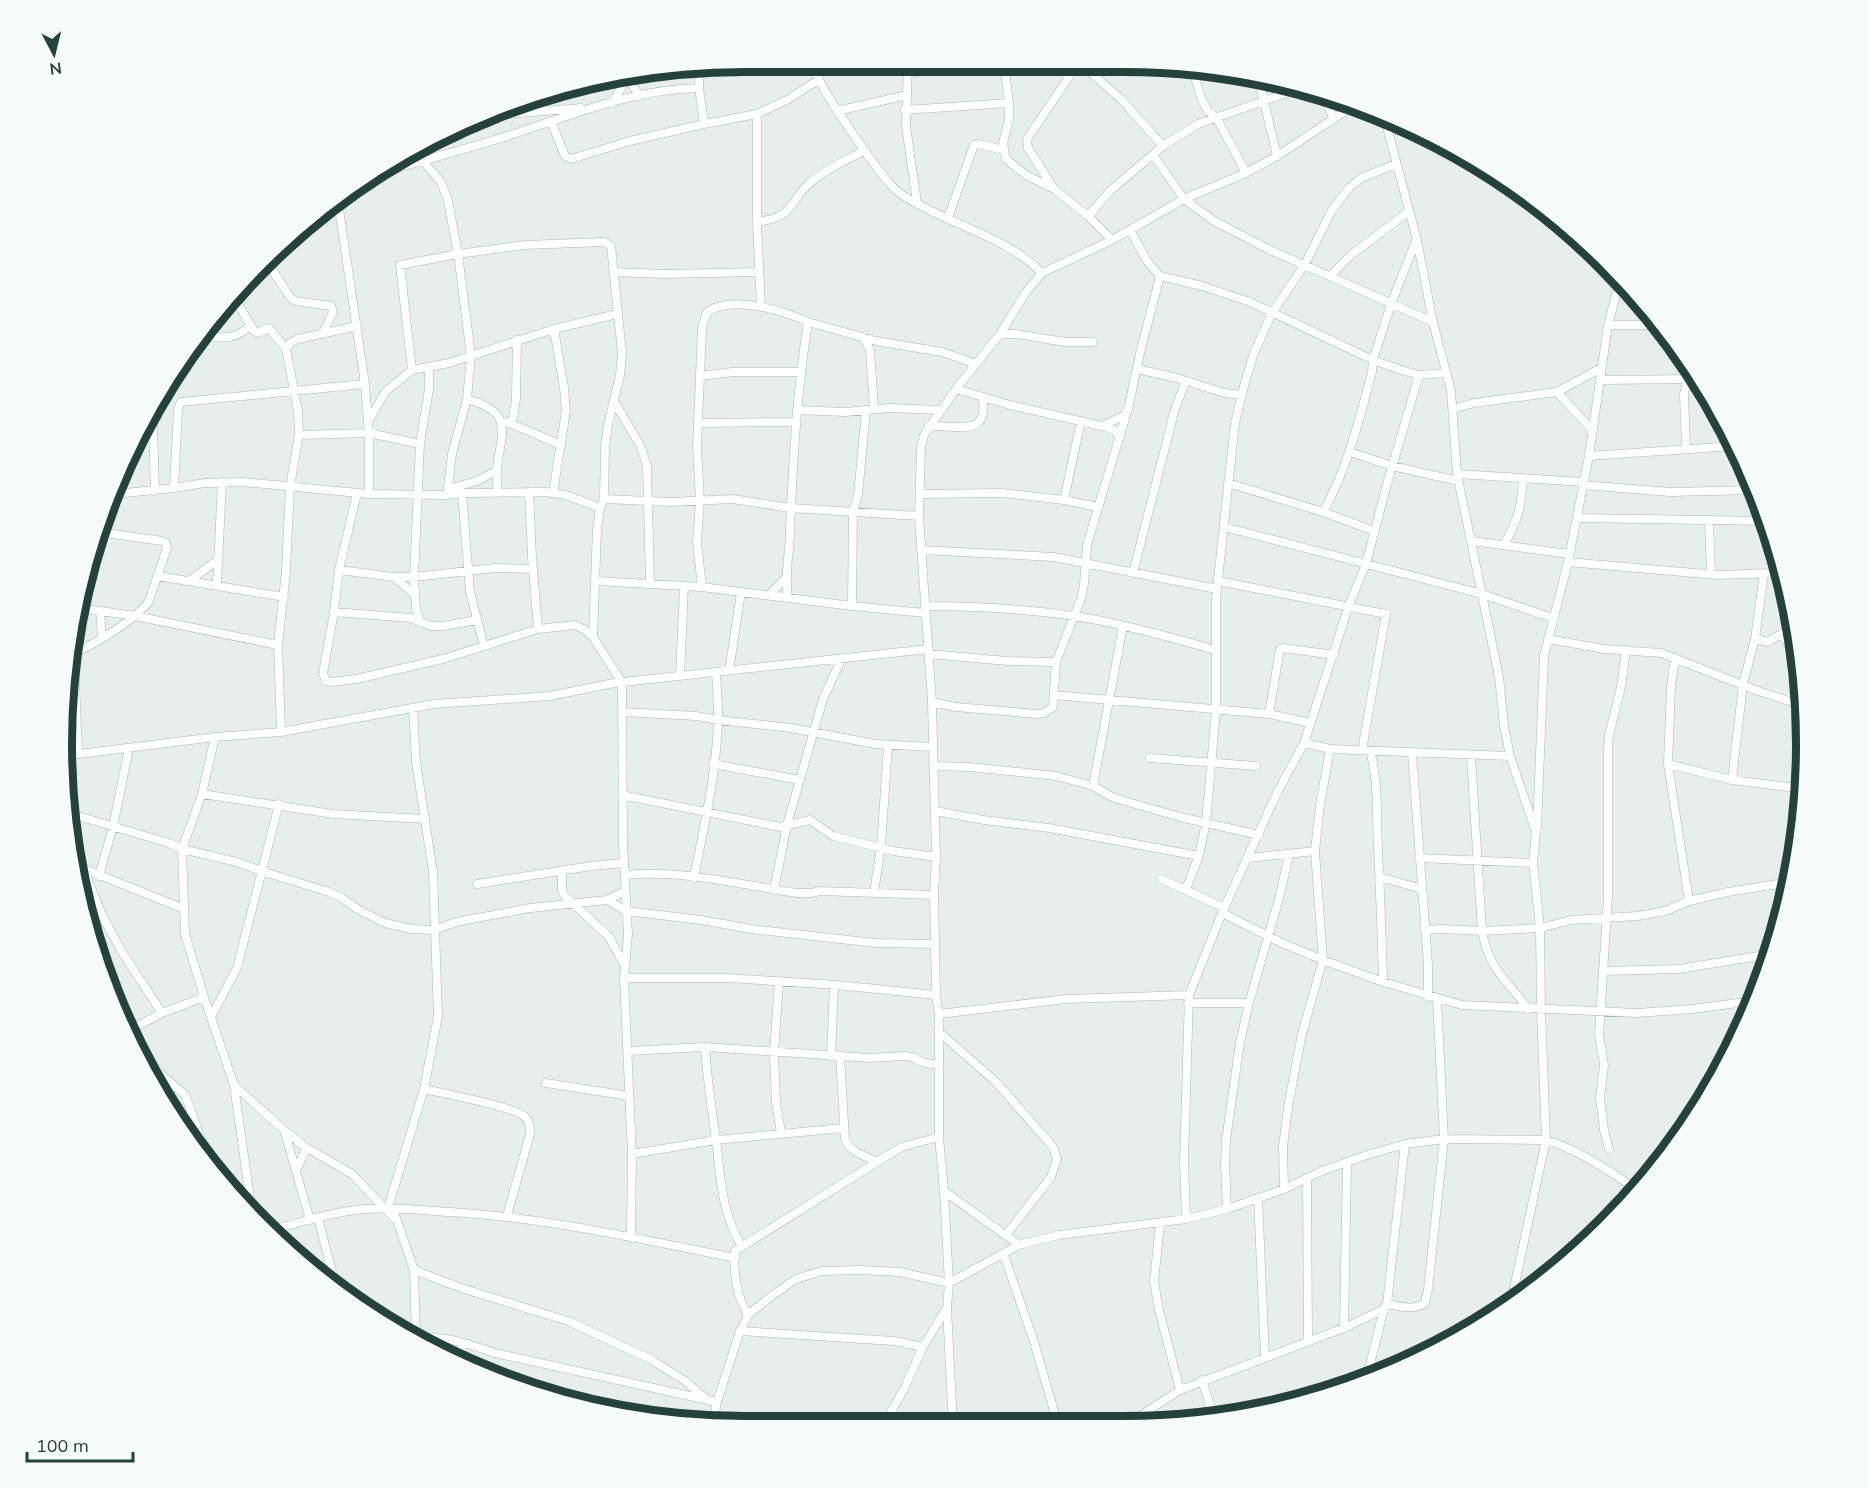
<svg xmlns="http://www.w3.org/2000/svg" width="1868" height="1488" font-family="Mulish,sans-serif">
<style>
.lines{fill:none;stroke-linecap:round;stroke-linejoin:round}
.minor-casing{stroke:#a8b8b2;stroke-width:9}
.minor{stroke:#fff;stroke-width:8}
.rim{fill:none;stroke:#24423a;stroke-width:8}
</style>
<rect width="100%" height="100%" fill="#e6efeb"/>
<g class="lines">
<defs>
<path id="minor" d="M 811,62 C 822,90 840,115 857,140 C 869,156 879,173 893,187 C 899,194 908,199 916,203 C 958,227 1007,238 1042,273
M 908,62 L 906,126 L 917,203
M 1004,62 L 1009,103 L 1009,119 L 1003,143 L 1006,159 L 1026,175 L 1054,189 L 1088,216 L 1112,240
M 1082,65 L 1121,99 L 1163,146
M 699,67 L 699,88 L 704,124 L 757,114 L 787,100 L 818,80
M 1192,68 L 1202,100 L 1208,111 L 1216,117 L 1246,173
M 908,73 L 975,62
M 626,77 L 640,96
M 1259,81 L 1277,156
M 1322,94 L 1334,119
M 542,95 L 543,110
M 612,103 L 626,80
M 905,110 L 1009,103
M 837,111 L 907,95
M 757,114 L 757,222 L 761,307
M 495,115 L 581,108
M 1384,116 L 1417,240 L 1433,322 L 1451,391 L 1457,474 L 1499,677 L 1504,726 L 1510,756 L 1536,832 L 1533,863 L 1540,928 L 1541,1009 L 1546,1140 C 1580,1150 1608,1171 1637,1189
M 551,121 L 565,156 L 571,159 L 630,141 L 704,124
M 1153,155 L 1184,199 L 1214,221 L 1268,249 L 1433,322
M 422,160 L 441,182 L 448,201 L 458,254 L 471,356 L 467,399 L 452,454 L 447,495
M 373,175 C 420,161 467,149 514,134 C 574,114 635,89 699,88
M 1054,189 L 1028,148 L 1027,139 L 1073,71 L 1084,63
M 338,202 L 365,384 L 369,433 L 369,494
M 1088,216 L 1111,190 L 1163,146 L 1198,124 L 1298,89
M 948,218 L 974,145 L 979,144 L 1003,150
M 757,222 C 798,216 787,202 811,182 C 827,168 847,160 865,150
M 1130,230 L 1147,261 L 1160,276 L 1202,286 L 1250,302 L 1373,360 L 1401,370 L 1419,375 L 1446,373
M 265,259 L 290,297 L 295,301 L 331,306 L 333,312 L 323,333
M 615,272 L 664,274 L 759,272
M 1330,276 L 1350,256 L 1409,211
M 234,297 L 254,331 L 258,333 L 269,328 L 286,349 L 298,411 L 299,435 L 290,486 L 286,571 L 278,645 L 281,732
M 808,322 L 876,341 L 942,352 L 976,364
M 1608,325 L 1662,325
M 1000,334 L 1016,334 L 1065,342 L 1093,342
M 205,335 C 222,340 237,339 250,326
M 863,337 L 870,350 L 874,409
M 286,349 L 290,343 L 298,339 L 357,326
M 1137,369 L 1177,378 L 1224,393 L 1242,395
M 412,370 L 400,265 L 458,254 L 525,245 L 604,242 L 611,246 L 622,353 L 620,375 L 608,425 L 605,446 L 604,499 L 600,508 L 597,529 L 593,637
M 700,376 L 733,372 L 800,372
M 1600,380 L 1699,379
M 956,389 L 1010,405 L 1106,427 L 1115,431 L 1120,437
M 1557,392 L 1592,430
M 467,399 C 514,413 502,429 497,468 C 496,476 497,484 498,492
M 614,401 L 641,447 L 647,466 L 650,583
M 151,407 L 153,427 L 155,491
M 1453,409 L 1474,403 L 1557,392 L 1601,368
M 797,410 L 845,412 L 889,408 L 940,410
M 368,422 L 386,391 L 412,370 L 449,363 L 554,329 L 617,314
M 507,422 L 561,445
M 512,423 L 516,399 L 517,340
M 698,423 L 795,422
M 929,425 C 940,426 971,431 979,422 C 985,415 983,406 983,397
M 1102,426 L 1125,415
M 299,435 L 369,433 L 420,444
M 1686,449 L 1684,394 L 1688,379
M 1350,452 L 1392,466 L 1458,481
M 1589,456 L 1734,446
M 1457,474 L 1584,482
M 1228,483 L 1323,512 L 1374,531
M 1583,485 L 1670,492 L 1755,490
M 174,488 L 178,409 L 181,402 L 365,384
M 448,489 L 477,481 L 496,471
M 529,492 L 532,557 L 538,629
M 357,493 L 339,570 L 334,612 L 323,673 L 326,681 L 331,682 L 356,679 L 443,659 L 538,629 L 575,625 L 585,630 L 593,637 L 622,683 L 623,843 L 628,934 L 624,978 L 632,1154 L 631,1237
M 462,493 L 470,592 L 484,646
M 553,493 L 566,411 L 564,388 L 554,329
M 115,494 L 174,488 L 205,483 L 243,482 L 369,494 L 447,495 L 462,493 L 545,492 L 566,495 L 600,508
M 920,494 L 1002,493 L 1064,500 L 1098,507
M 604,499 L 671,502 L 732,499 L 791,508 L 919,516
M 1064,500 L 1081,421
M 1323,512 C 1348,468 1359,420 1372,372 L 1373,360 L 1391,304 L 1416,241
M 1577,518 L 1769,521
M 1709,521 L 1711,574
M 1224,527 L 1482,594 L 1553,618
M 1472,541 L 1569,554
M 1504,545 C 1519,517 1521,509 1523,478
M 921,550 L 1054,557 L 1217,589
M 1568,562 L 1717,575 L 1782,573
M 339,570 L 394,577 L 414,577 L 495,568 L 533,569
M 1133,573 L 1175,409 L 1186,381
M 158,576 L 284,597
M 394,577 L 415,595
M 189,581 L 219,559
M 596,581 L 702,587 L 852,606 L 925,613
M 1218,581 L 1386,614 L 1362,750
M 217,585 L 222,482
M 702,587 L 697,542 L 700,500 L 697,447 L 702,328 L 707,312 C 732,295 782,310 808,322 C 797,391 793,459 790,529 C 790,554 784,573 788,598
M 769,595 L 785,579
M 852,606 L 853,511 L 858,495 L 866,410
M 925,606 C 977,606 1029,609 1081,617 C 1126,625 1171,637 1215,650
M 79,608 L 135,616 L 278,645
M 100,611 L 102,637
M 334,612 L 411,618 L 431,626 L 443,626 L 477,620
M 421,623 L 416,609 L 414,577 L 420,444 L 429,389 L 429,368
M 1782,634 L 1801,666
M 1548,639 L 1604,649 L 1661,653 L 1758,691 L 1795,703 L 1802,702
M 1755,639 L 1768,642 L 1794,626
M 75,652 C 93,646 139,617 149,601 L 167,548 L 166,543 L 162,541 L 99,532
M 929,654 L 1007,661 L 1056,662
M 1675,658 L 1671,686 L 1668,764 L 1689,901
M 729,671 L 741,592
M 680,676 L 684,586
M 1054,695 L 1269,714 L 1310,723
M 932,702 L 956,707 L 1037,714 L 1044,713 L 1053,707 L 1056,662 L 1081,599 L 1084,584 L 1087,545 L 1129,405 L 1140,353 L 1160,276
M 623,712 L 696,716 L 718,720 L 791,728 L 875,744 L 933,747
M 1269,714 L 1280,649 L 1283,648 L 1334,655
M 215,737 L 202,794 L 182,849 L 185,934 L 204,997 L 234,1085 L 285,1131 L 307,1148 L 352,1174 L 394,1218
M 1304,743 L 1349,605 L 1366,564 L 1387,484 L 1419,375
M 1370,751 C 1379,783 1376,814 1378,847 C 1380,892 1382,937 1383,982
M 78,753 L 74,657 L 80,608
M 1412,753 L 1428,964 L 1428,997
M 63,756 L 215,737 L 281,732 L 434,704 L 550,696 L 614,683 L 929,649
M 1471,756 L 1482,931 C 1490,972 1506,978 1528,1009
M 1150,758 L 1256,766
M 713,764 L 800,780
M 1668,764 L 1732,780 L 1805,789
M 933,766 L 970,767 L 1056,776 L 1093,786 L 1114,798 L 1180,817 L 1259,835
M 1732,780 L 1743,684 L 1755,639 L 1764,573
M 1093,786 L 1123,626
M 202,794 L 333,814 L 425,819
M 622,795 L 780,827 L 810,820 L 833,836 L 893,851 L 936,857
M 935,811 L 984,820 L 1049,828 L 1199,856
M 71,814 L 169,843 L 182,849 L 237,862 L 261,871 L 329,892 L 342,898 L 359,910 L 385,923 L 411,929 L 434,930 L 456,922 L 530,908 L 607,900 L 625,891
M 1537,828 L 1544,656 L 1568,562 L 1589,456 L 1608,325 L 1620,280
M 1248,858 L 1315,851
M 1419,858 L 1533,863
M 77,866 L 184,909
M 83,868 L 102,915 L 122,952 L 162,1013
M 562,871 L 562,890 L 564,895 L 609,937 L 625,966
M 625,875 C 678,869 743,885 797,893 L 811,893 L 820,891 L 934,895
M 99,876 L 113,827 L 129,748
M 1380,877 L 1422,889
M 694,878 C 704,826 717,771 718,718 C 718,703 717,688 716,672
M 1161,879 L 1225,908
M 477,884 L 591,866 L 624,863
M 1186,889 L 1199,856 L 1206,822 L 1216,710 L 1216,598 L 1235,423 L 1245,382 L 1254,353 L 1272,313 L 1305,264 L 1332,210 L 1349,188 L 1361,178 L 1396,164
M 774,890 L 787,825 L 823,699 L 842,658
M 874,892 L 881,847 L 888,745
M 607,900 L 626,911 L 701,920 L 751,929 L 875,943 L 935,944
M 1222,913 L 1284,944 L 1323,960 L 1383,982 L 1462,1005 L 1637,1013 L 1692,1009 L 1753,1001
M 1425,930 L 1442,929 L 1482,931 L 1540,928 L 1571,920 L 1638,916 L 1665,911 L 1689,901 L 1728,892 L 1790,882
M 1603,971 L 1679,969 L 1771,954
M 624,978 L 728,978 L 837,985 L 936,995
M 779,981 L 774,1053 L 776,1102 L 781,1133
M 1188,1003 L 1249,1003
M 939,1014 L 1066,999 L 1189,995
M 211,1017 L 237,968 L 279,804
M 130,1030 L 162,1013 L 204,997
M 938,1031 L 996,1082 L 1053,1147 L 1057,1159 L 1051,1177 L 1006,1235
M 137,1047 L 162,1075 L 185,1095 L 211,1166
M 705,1047 C 707,1079 712,1109 716,1140 C 721,1180 721,1211 742,1247
M 627,1051 L 705,1047 L 870,1058 L 904,1056 L 913,1057 L 921,1062 L 938,1065
M 831,1056 L 834,985
M 840,1056 L 845,1139 C 850,1152 865,1156 877,1162
M 546,1083 L 629,1096
M 234,1085 L 252,1213
M 424,1089 C 441,1093 516,1107 525,1117 C 530,1122 530,1128 530,1134 L 507,1216
M 285,1133 L 310,1220
M 1609,1149 L 1604,1130 L 1600,1098 L 1604,1065 L 1599,1035 L 1608,896 L 1608,748 L 1609,735 L 1621,687 L 1626,650
M 632,1154 L 716,1140 L 843,1128
M 297,1168 L 307,1148
M 1307,1179 L 1308,1341
M 1284,1189 L 1283,1146 L 1289,1101 L 1302,1034 L 1323,960 L 1315,851 L 1320,805 L 1330,749
M 944,1191 L 1019,1245
M 1258,1198 L 1265,1357
M 388,1208 L 424,1089 L 438,1016 L 433,872 L 416,762 L 413,708
M 1227,1209 L 1225,1164 L 1226,1140 L 1240,1043 L 1249,1003 L 1279,899 L 1289,855
M 395,1215 L 414,1270 L 416,1336
M 318,1218 L 332,1272 L 338,1291
M 1186,1219 L 1184,1162 L 1189,995 L 1222,913 L 1277,793 L 1304,743 L 1330,749 L 1510,756
M 1160,1224 L 1154,1282 L 1159,1310 L 1180,1390
M 270,1231 C 300,1222 332,1212 364,1209 C 393,1207 421,1210 450,1212 C 547,1218 640,1239 735,1258
M 1004,1255 L 1034,1342 L 1058,1425
M 414,1270 L 461,1288 L 568,1321 L 652,1360 L 685,1381 L 705,1398
M 1387,1304 C 1400,1306 1414,1311 1425,1303 L 1428,1289 L 1444,1139 L 1437,999
M 748,1315 C 736,1295 733,1274 735,1251 L 901,1147 L 939,1137
M 1344,1328 L 1347,1162
M 740,1331 L 894,1341 L 923,1347
M 423,1340 C 441,1333 477,1347 495,1353 L 717,1402
M 461,1343 L 463,1363
M 1367,1376 L 1384,1309 L 1387,1304 L 1405,1144
M 1202,1380 L 1214,1418
M 713,1423 L 717,1402 L 740,1331 L 748,1315 L 770,1297 L 796,1279 L 822,1271 L 860,1270 L 900,1272 L 949,1283 L 944,1191 L 939,1137 L 939,1014 L 936,995 L 934,895 L 936,857 L 932,702 L 919,516 L 921,447 L 924,435 L 956,389 L 1000,334 L 1026,292 L 1042,273 L 1112,240 L 1184,199 L 1246,173 L 1277,156 L 1356,104
M 1126,1425 L 1180,1390 L 1344,1328 L 1384,1309
M 883,1426 L 904,1389 L 923,1347 L 946,1309
M 953,1426 L 947,1308 L 949,1283 L 1019,1245 L 1059,1235 L 1186,1219 L 1227,1209 L 1284,1189 L 1322,1171 L 1367,1155 L 1405,1144 L 1444,1139 L 1546,1140 L 1511,1302"/>
</defs>
<!-- minor casing -->
<use href="#minor" class="minor-casing"/>
<!-- minor -->
<use href="#minor" class="minor"/>
</g>
<!-- crop -->
<path d="M0 0H1868V1488H0ZM744 72H1124A672 672 0 0 1 1796 744V744A672 672 0 0 1 1124 1416H744A672 672 0 0 1 72 744V744A672 672 0 0 1 744 72Z" fill="#f7fbf9" fill-rule="evenodd"/>
<path class="rim" d="M744 72H1124A672 672 0 0 1 1796 744V744A672 672 0 0 1 1124 1416H744A672 672 0 0 1 72 744V744A672 672 0 0 1 744 72Z"/>
<!-- north arrow -->
<g transform="translate(54 54) rotate(173)" stroke="#f7fbf9" stroke-width="4.5" paint-order="stroke">
<path d="M0-4.5L10 22L0 15L-10 22Z" fill="#24423a"/>
<text y="-9" font-size="16" font-weight="bold" text-anchor="middle" fill="#24423a">N</text>
</g>
<!-- scale -->
<path d="M27 1452v9h106v-9" fill="none" stroke="#24423a" stroke-width="3"/>
<text x="36" y="1452" font-size="18" fill="#24423a" stroke="#f7fbf9" stroke-width="4.5" paint-order="stroke">100 m</text>
</svg>
